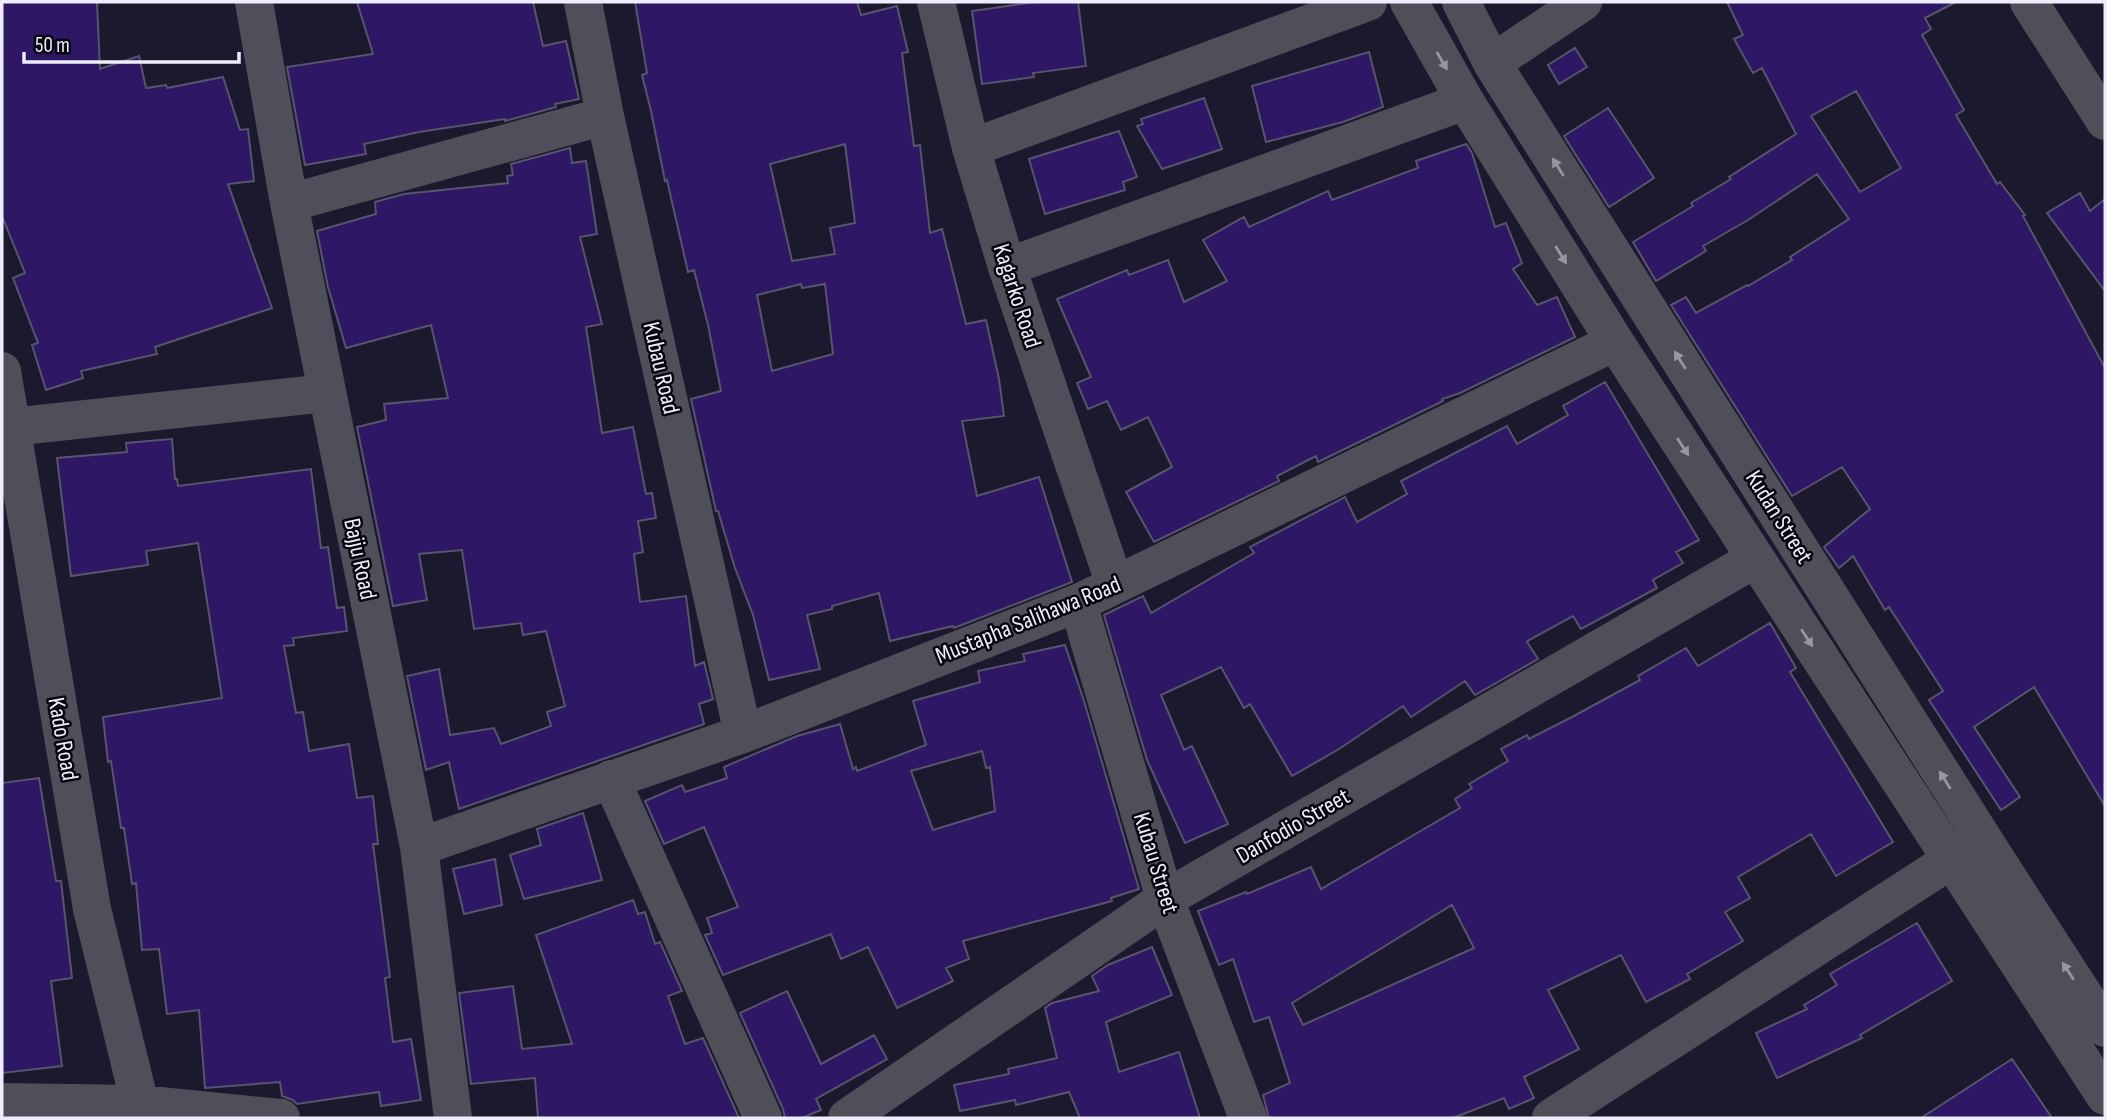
<svg xmlns="http://www.w3.org/2000/svg" width="2107" height="1120" font-family="'Sofia Sans Condensed',sans-serif">
<style>
.building{fill:#2e1764;stroke:#57546d;stroke-width:2;fill-rule:evenodd}
.lines{fill:none;stroke-linecap:round;stroke-linejoin:round}
.minor{stroke:#4f4e59;stroke-width:38}
.oneway{fill:#9796a3}
.labels{text-anchor:middle;dominant-baseline:central;stroke-width:5;stroke-linejoin:round;paint-order:stroke}
.street-label{font-size:24px;fill:#eeedfd;stroke:#07050e}
</style>
<rect width="100%" height="100%" fill="#1c182e"/>
<!-- building -->
<path class="building" d="M 2,2 L 97,2 L 100,69 L 139,56 L 146,88 L 166,85 L 167,88 L 223,77 L 240,130 L 248,129 L 254,181 L 228,184 L 272,308 L 155,347 L 157,354 L 81,371 L 83,378 L 46,390 L 32,345 L 38,343 L 13,278 L 25,273 L 2,216 Z
M 357,2 L 533,2 L 543,46 L 566,41 L 579,99 L 555,104 L 556,107 L 505,121 L 505,119 L 419,132 L 364,144 L 366,154 L 305,165 L 287,67 L 373,54 Z
M 635,2 L 857,2 L 861,15 L 897,6 L 908,52 L 902,53 L 914,146 L 920,145 L 930,233 L 942,229 L 966,324 L 986,320 L 999,379 L 1004,416 L 962,421 L 977,496 L 1039,477 L 1072,582 L 954,628 L 953,626 L 890,641 L 879,593 L 832,606 L 832,609 L 807,615 L 820,669 L 769,680 L 753,615 L 735,568 L 718,511 L 716,511 L 691,399 L 721,391 L 708,325 L 694,270 L 688,272 L 667,180 L 665,181 L 651,111 L 642,75 L 647,73 ZM 845,144 L 855,223 L 830,228 L 835,254 L 792,261 L 770,164 ZM 801,284 L 802,288 L 825,284 L 833,354 L 772,371 L 757,295 Z
M 1035,2 L 1078,2 L 1086,66 L 1033,73 L 1034,77 L 982,84 L 972,11 Z
M 1727,2 L 1956,2 L 1925,18 L 1931,29 L 1922,35 L 1964,110 L 1956,115 L 1997,184 L 2000,182 L 2025,215 L 2023,216 L 2105,368 L 2105,806 L 2034,687 L 1974,727 L 2020,797 L 2001,810 L 1929,700 L 1943,691 L 1889,607 L 1885,610 L 1853,556 L 1839,568 L 1824,547 L 1870,509 L 1842,467 L 1792,496 L 1671,305 L 1686,297 L 1696,313 L 1747,285 L 1748,286 L 1792,260 L 1790,257 L 1849,219 L 1817,174 L 1748,220 L 1703,246 L 1706,251 L 1656,281 L 1633,242 L 1693,206 L 1691,203 L 1731,179 L 1729,177 L 1796,134 L 1762,68 L 1753,73 L 1734,39 L 1743,35 ZM 1856,91 L 1901,168 L 1860,192 L 1811,116 Z
M 1575,48 L 1587,67 L 1559,84 L 1548,65 Z
M 1369,52 L 1383,107 L 1343,122 L 1266,142 L 1252,86 Z
M 1204,98 L 1222,149 L 1162,169 L 1137,126 L 1143,124 L 1141,119 Z
M 1608,108 L 1654,178 L 1609,207 L 1564,136 Z
M 1119,131 L 1137,177 L 1123,182 L 1125,190 L 1045,214 L 1029,159 Z
M 1466,144 L 1472,153 L 1495,227 L 1506,223 L 1522,263 L 1513,269 L 1537,305 L 1557,297 L 1575,337 L 1460,393 L 1442,399 L 1443,401 L 1318,462 L 1316,456 L 1277,476 L 1279,481 L 1154,542 L 1126,492 L 1172,467 L 1148,417 L 1121,430 L 1107,401 L 1088,409 L 1077,383 L 1091,377 L 1057,299 L 1127,270 L 1129,275 L 1168,260 L 1184,302 L 1227,281 L 1203,240 L 1244,217 L 1249,227 L 1328,191 L 1332,200 L 1418,168 L 1416,161 Z
M 570,148 L 572,163 L 586,161 L 597,234 L 580,237 L 602,324 L 586,327 L 602,433 L 633,427 L 646,494 L 652,493 L 656,518 L 638,521 L 643,552 L 634,554 L 640,602 L 686,596 L 695,666 L 704,662 L 713,699 L 699,704 L 704,724 L 459,809 L 449,762 L 426,770 L 407,676 L 439,669 L 450,735 L 494,728 L 501,744 L 551,726 L 547,712 L 565,706 L 546,631 L 523,635 L 521,623 L 474,629 L 462,550 L 419,554 L 427,600 L 393,606 L 357,427 L 386,420 L 384,404 L 448,398 L 431,325 L 346,348 L 328,287 L 317,231 L 376,214 L 375,202 L 404,194 L 508,183 L 507,176 L 513,175 L 511,164 Z
M 2080,193 L 2090,211 L 2105,199 L 2105,291 L 2047,213 Z
M 1605,382 L 1699,540 L 1676,552 L 1683,563 L 1653,580 L 1657,588 L 1581,629 L 1573,616 L 1529,640 L 1527,642 L 1538,659 L 1475,695 L 1465,681 L 1411,717 L 1403,706 L 1339,749 L 1292,776 L 1250,704 L 1244,708 L 1221,667 L 1161,695 L 1184,750 L 1192,746 L 1228,824 L 1185,843 L 1147,760 L 1104,615 L 1143,596 L 1151,613 L 1254,553 L 1250,547 L 1345,497 L 1357,522 L 1407,494 L 1401,481 L 1507,426 L 1517,444 L 1568,415 L 1563,406 Z
M 172,439 L 175,479 L 177,479 L 178,486 L 311,469 L 321,548 L 328,547 L 337,608 L 344,607 L 347,631 L 293,638 L 294,645 L 284,646 L 296,713 L 303,712 L 309,751 L 349,744 L 357,798 L 373,796 L 378,844 L 373,844 L 390,977 L 385,978 L 393,1042 L 411,1039 L 421,1100 L 381,1106 L 379,1092 L 297,1104 L 293,1100 L 282,1096 L 280,1082 L 205,1088 L 199,1010 L 167,1014 L 159,949 L 142,950 L 136,883 L 132,884 L 124,828 L 121,828 L 111,761 L 108,762 L 103,717 L 222,698 L 198,543 L 146,551 L 148,565 L 71,576 L 57,458 L 127,452 L 126,443 Z
M 1770,623 L 1796,668 L 1790,672 L 1893,842 L 1836,876 L 1811,834 L 1738,877 L 1750,898 L 1725,912 L 1743,941 L 1687,974 L 1690,979 L 1646,1002 L 1621,955 L 1548,990 L 1579,1049 L 1524,1077 L 1534,1098 L 1509,1109 L 1504,1098 L 1453,1118 L 1269,1118 L 1263,1095 L 1290,1083 L 1269,1017 L 1254,1022 L 1233,959 L 1219,965 L 1198,911 L 1246,892 L 1247,894 L 1311,867 L 1321,889 L 1460,808 L 1455,799 L 1472,788 L 1469,784 L 1508,761 L 1501,749 L 1527,735 L 1529,739 L 1572,717 L 1640,680 L 1638,676 L 1686,648 L 1698,666 ZM 1452,905 L 1474,948 L 1303,1025 L 1292,1003 Z
M 1065,645 L 1084,701 L 1139,889 L 1111,898 L 1112,901 L 963,941 L 969,959 L 946,968 L 953,981 L 897,1008 L 868,947 L 841,959 L 831,934 L 723,975 L 705,935 L 712,933 L 707,918 L 738,907 L 704,827 L 664,844 L 645,801 L 682,785 L 685,792 L 727,778 L 724,767 L 797,736 L 840,724 L 853,769 L 856,767 L 857,771 L 926,745 L 913,701 L 980,682 L 978,671 L 1025,661 L 1023,654 ZM 982,751 L 986,768 L 990,767 L 995,811 L 933,830 L 911,771 Z
M 39,778 L 56,881 L 61,881 L 72,978 L 51,981 L 62,1066 L 2,1073 L 2,783 Z
M 583,813 L 602,880 L 524,899 L 510,855 L 541,845 L 537,829 Z
M 495,859 L 502,905 L 464,914 L 453,869 Z
M 633,900 L 638,914 L 645,912 L 655,944 L 660,942 L 682,991 L 668,996 L 685,1044 L 703,1038 L 739,1118 L 538,1118 L 535,1078 L 471,1084 L 459,993 L 513,986 L 522,1049 L 572,1044 L 536,935 Z
M 1917,923 L 1952,981 L 1860,1035 L 1862,1038 L 1777,1078 L 1756,1033 L 1807,1009 L 1804,1005 L 1837,985 L 1830,974 Z
M 1152,947 L 1172,995 L 1106,1022 L 1119,1072 L 1179,1052 L 1200,1118 L 1080,1118 L 1069,1092 L 1016,1105 L 1015,1100 L 960,1111 L 954,1085 L 1009,1074 L 1008,1069 L 1057,1058 L 1045,1008 L 1052,1003 L 1099,991 L 1092,976 L 1108,965 Z
M 787,991 L 821,1064 L 874,1035 L 887,1059 L 816,1099 L 821,1110 L 802,1118 L 785,1118 L 783,1109 L 740,1013 Z
M 2012,1059 L 2052,1118 L 1921,1118 Z"/>
<g class="lines">
<!-- minor -->
<path class="minor" d="M 254,2 L 289,203 L 419,847 L 453,1118
M 583,2 L 605,116 L 743,734
M 936,2 L 971,148 L 1007,267 L 1115,585
M 1409,2 L 1465,101 L 1615,342 L 2105,1096
M 1461,2 L 1492,63 L 1992,853 L 2105,1028
M 2029,2 L 2105,121
M 1492,63 L 1583,2
M 971,148 L 1368,2
M 289,203 L 605,116
M 1007,267 L 1465,101
M 2,371 L 92,909 L 140,1104
M 2,428 L 326,393
M 1078,603 L 1165,899 L 1248,1118
M 611,779 L 763,1118
M 419,847 L 743,734 L 1078,603 L 1615,342
M 2,1102 L 140,1104 L 281,1118
M 847,1118 L 1165,899 L 1755,559
M 1551,1118 L 1951,860"/>
</g>
<!-- one-way arrows -->
<defs><path id="oneway-solid" d="M-6-.8H1V-3.2L6.5 0L1 3.2V.8H-6Z" transform="scale(1.75)"/></defs>
<g class="oneway">
<use href="#oneway-solid" transform="translate(1442 61) rotate(60)"/>
<use href="#oneway-solid" transform="translate(1558 167) rotate(-122)"/>
<use href="#oneway-solid" transform="translate(1561 255) rotate(58)"/>
<use href="#oneway-solid" transform="translate(1680 360) rotate(-122)"/>
<use href="#oneway-solid" transform="translate(1683 447) rotate(57)"/>
<use href="#oneway-solid" transform="translate(1807 638) rotate(57)"/>
<use href="#oneway-solid" transform="translate(1945 780) rotate(-122)"/>
<use href="#oneway-solid" transform="translate(2068 971) rotate(-123)"/>
</g>
<g class="labels">
<!-- street labels -->
<g class="street-label">
<text transform="translate(1017 296) rotate(72)">Kagarko Road</text>
<text transform="translate(661 368) rotate(77)">Kubau Road</text>
<text transform="translate(1779 517) rotate(58)">Kudan Street</text>
<text transform="translate(360 559) rotate(78)">Bajju Road</text>
<text transform="translate(1028 620) rotate(-22)">Mustapha Salihawa Road</text>
<text transform="translate(63 739) rotate(80)">Kado Road</text>
<text transform="translate(1293 826) rotate(-30)">Danfodio Street</text>
<text transform="translate(1156 863) rotate(73)">Kubau Street</text>
</g>
</g>
<!-- border -->
<rect width="2107" height="1120" fill="none" stroke="#eeedfd" stroke-width="7"/>
<!-- scale -->
<path d="M24 52v10h215v-10" fill="none" stroke="#eeedfd" stroke-width="3.5"/>
<text x="35" y="52" font-size="21" fill="#eeedfd" stroke="#07050e" stroke-width="5" paint-order="stroke">50 m</text>
</svg>
